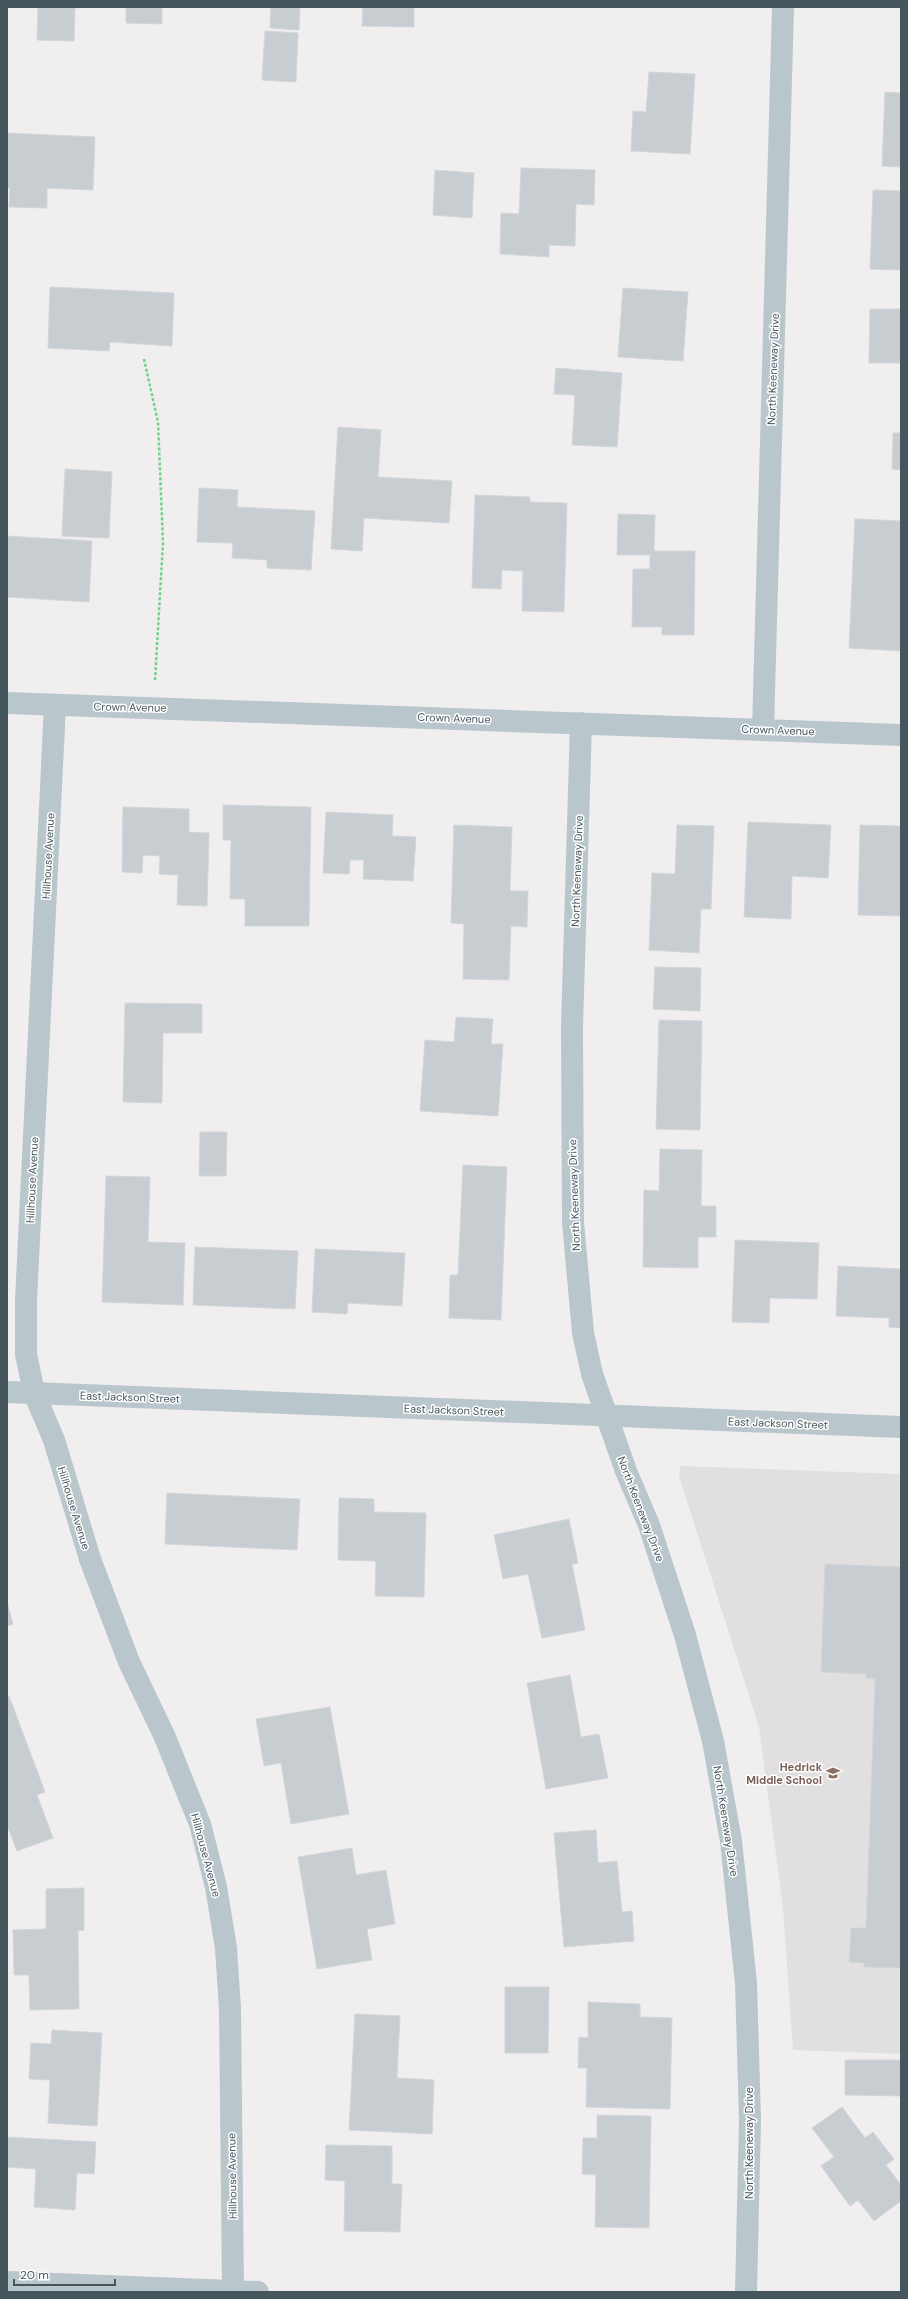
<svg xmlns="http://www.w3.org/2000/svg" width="908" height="2299" font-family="'DM Sans',sans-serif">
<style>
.education{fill:#e2dfe1}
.building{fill:#c8cdd2;stroke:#d2d6db}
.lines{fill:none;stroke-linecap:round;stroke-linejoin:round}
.path{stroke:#70d28d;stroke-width:2.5;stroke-dasharray:3 2;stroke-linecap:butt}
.minor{stroke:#b9c7cd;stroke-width:22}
.tertiary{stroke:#b9c7cd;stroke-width:22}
.labels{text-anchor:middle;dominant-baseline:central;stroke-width:3;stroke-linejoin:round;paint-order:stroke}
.street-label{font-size:11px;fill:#45575d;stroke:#fff}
.education-label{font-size:11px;font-weight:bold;fill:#785e54;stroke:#fff;text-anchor:end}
</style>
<rect width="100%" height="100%" fill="#f1eeef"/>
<!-- education -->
<path class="education" d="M 680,1466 L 901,1474 L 901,2054 L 793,2050 L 783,1908 L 759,1727 L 679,1476 Z"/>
<!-- building -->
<path class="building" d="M 38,7 L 97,7 L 75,8 L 74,41 L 37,40 Z
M 126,7 L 162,7 L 162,24 L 126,23 Z
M 271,7 L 300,7 L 299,30 L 270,28 Z
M 363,7 L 414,7 L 414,27 L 362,26 Z
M 265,31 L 298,33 L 296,82 L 262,80 Z
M 649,72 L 695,74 L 690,154 L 631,151 L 633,111 L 646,112 Z
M 885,92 L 901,93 L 901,167 L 882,166 Z
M 7,133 L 95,137 L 93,190 L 47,188 L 47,208 L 9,207 L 10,188 L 7,188 Z
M 521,168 L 595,170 L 594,205 L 576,204 L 575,246 L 549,245 L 549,257 L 500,254 L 501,213 L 519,214 Z
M 435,170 L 474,173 L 472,218 L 433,215 Z
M 873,190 L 901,191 L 901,270 L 870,269 Z
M 50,287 L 174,293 L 172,346 L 110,342 L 109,351 L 48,348 Z
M 623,288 L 688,292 L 683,361 L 618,357 Z
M 870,309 L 901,309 L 901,363 L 869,363 Z
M 556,368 L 622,373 L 617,447 L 572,445 L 575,395 L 554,394 Z
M 338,427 L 381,430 L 378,477 L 452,481 L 449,523 L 364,518 L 362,551 L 331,549 Z
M 893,433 L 901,433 L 901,470 L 892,469 Z
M 65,469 L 112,472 L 109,538 L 62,536 Z
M 199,488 L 238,490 L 237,507 L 315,511 L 311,570 L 267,568 L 267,560 L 232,558 L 233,543 L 197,542 Z
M 475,495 L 530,497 L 530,502 L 567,503 L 564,612 L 522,611 L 523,571 L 502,570 L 501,589 L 472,588 Z
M 618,514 L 655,515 L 654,551 L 695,551 L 694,635 L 662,635 L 662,627 L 632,627 L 633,569 L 650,569 L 650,555 L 617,555 Z
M 855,519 L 901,521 L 901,651 L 849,648 Z
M 7,536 L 92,541 L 89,602 L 7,597 Z
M 223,805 L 311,807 L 309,926 L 245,926 L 245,899 L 230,899 L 231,840 L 223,840 Z
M 123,807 L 189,809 L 189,832 L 209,833 L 207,906 L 177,905 L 178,875 L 159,874 L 160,856 L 143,855 L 142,873 L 122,872 Z
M 326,812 L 393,815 L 392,836 L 416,837 L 413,881 L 363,879 L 364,860 L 350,860 L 349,874 L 323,873 Z
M 748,822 L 831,825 L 828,878 L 792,876 L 791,919 L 744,917 Z
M 454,825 L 512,827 L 510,891 L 528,891 L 527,927 L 511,926 L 509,980 L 463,979 L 464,924 L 451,923 Z
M 677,825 L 714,826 L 711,909 L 701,909 L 699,953 L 649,950 L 652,873 L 675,874 Z
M 860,825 L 901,826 L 901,916 L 858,915 Z
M 655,967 L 701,968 L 700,1011 L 653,1009 Z
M 125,1003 L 202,1004 L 202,1033 L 163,1033 L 162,1103 L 123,1102 Z
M 456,1017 L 493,1019 L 491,1044 L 503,1044 L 498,1116 L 420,1111 L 425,1040 L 454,1042 Z
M 659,1020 L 702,1021 L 700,1130 L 656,1129 Z
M 200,1132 L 227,1132 L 226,1176 L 199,1176 Z
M 660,1149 L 702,1150 L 701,1206 L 716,1206 L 716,1237 L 698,1237 L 698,1268 L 643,1267 L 644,1190 L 659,1191 Z
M 463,1165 L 507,1167 L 501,1320 L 449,1318 L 450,1275 L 458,1275 Z
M 106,1176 L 150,1177 L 148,1242 L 185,1243 L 183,1305 L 102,1302 Z
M 735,1240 L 819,1243 L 817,1299 L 770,1298 L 769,1323 L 732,1322 Z
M 195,1247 L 298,1251 L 295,1309 L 193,1305 Z
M 315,1249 L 405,1253 L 402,1306 L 348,1303 L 347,1314 L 312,1312 Z
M 838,1266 L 901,1269 L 901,1328 L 889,1327 L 889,1318 L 836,1316 Z
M 167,1493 L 300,1499 L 297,1550 L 165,1544 Z
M 339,1498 L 374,1499 L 374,1512 L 426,1513 L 424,1597 L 375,1596 L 376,1561 L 338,1560 Z
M 569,1519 L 578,1563 L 572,1564 L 585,1630 L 542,1638 L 528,1574 L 503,1579 L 494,1535 Z
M 825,1564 L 901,1567 L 901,1968 L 864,1967 L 864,1963 L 849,1962 L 851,1928 L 866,1928 L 875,1679 L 866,1678 L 866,1674 L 821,1672 Z
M 7,1602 L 13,1624 L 7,1626 Z
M 570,1675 L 581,1737 L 599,1734 L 608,1778 L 546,1789 L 527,1683 Z
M 9,1696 L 45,1792 L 37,1795 L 53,1838 L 17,1851 L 7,1825 L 7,1697 Z
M 330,1707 L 349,1814 L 291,1824 L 281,1763 L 264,1766 L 256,1719 Z
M 596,1830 L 598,1863 L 617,1861 L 622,1912 L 632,1911 L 634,1941 L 564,1947 L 554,1833 Z
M 352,1848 L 356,1875 L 386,1870 L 395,1924 L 367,1929 L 372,1960 L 317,1969 L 298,1857 Z
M 84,1888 L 84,1930 L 78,1931 L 79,2009 L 30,2010 L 29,1975 L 14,1975 L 13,1930 L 46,1929 L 46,1889 Z
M 505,1987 L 549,1987 L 548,2053 L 505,2053 Z
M 588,2002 L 640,2004 L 640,2017 L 672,2018 L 670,2109 L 586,2107 L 587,2068 L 578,2068 L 579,2037 L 588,2038 Z
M 355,2014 L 400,2016 L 397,2078 L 434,2080 L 432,2134 L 349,2130 Z
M 52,2030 L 102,2033 L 97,2126 L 48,2123 L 50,2080 L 29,2079 L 31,2043 L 51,2044 Z
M 845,2060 L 901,2060 L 901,2096 L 845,2095 Z
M 842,2107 L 865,2138 L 873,2132 L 894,2159 L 886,2165 L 901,2185 L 901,2201 L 874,2221 L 858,2200 L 850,2206 L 821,2166 L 834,2157 L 812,2128 Z
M 597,2115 L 651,2116 L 649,2228 L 595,2227 L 596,2175 L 582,2174 L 583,2138 L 597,2138 Z
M 7,2137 L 96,2142 L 94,2174 L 77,2173 L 75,2210 L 34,2207 L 36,2169 L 7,2167 Z
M 326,2145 L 392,2146 L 392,2184 L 402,2184 L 400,2232 L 344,2231 L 345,2181 L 325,2180 Z"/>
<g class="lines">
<!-- path -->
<path class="path" d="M 144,359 L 158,422 L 163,543 L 155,680"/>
<!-- minor -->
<path class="minor" d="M 7,703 L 901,735
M 55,705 L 26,1300 L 26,1354 L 34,1393 L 54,1440 L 90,1559 L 129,1662 L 164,1735 L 200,1824 L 216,1887 L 226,1948 L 230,2009 L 233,2291
M 581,723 L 572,1027 L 573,1222 L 583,1333 L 592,1374 L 626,1471 L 649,1525 L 685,1635 L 713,1741 L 731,1841 L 746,1983 L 750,2119 L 746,2292
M 763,730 L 783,7
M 7,2282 L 258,2292"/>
<!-- tertiary -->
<path class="tertiary" d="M 7,1392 L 901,1427"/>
</g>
<!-- icons -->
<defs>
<symbol id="school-bare" viewBox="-9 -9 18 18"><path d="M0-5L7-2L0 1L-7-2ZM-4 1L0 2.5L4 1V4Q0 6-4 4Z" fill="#8d6e63" stroke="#fff" stroke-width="2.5" paint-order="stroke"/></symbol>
</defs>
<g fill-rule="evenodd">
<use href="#school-bare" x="823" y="1763" width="20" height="20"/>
</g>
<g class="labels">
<!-- street labels -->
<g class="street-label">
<text transform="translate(773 369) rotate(-88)">North Keeneway Drive</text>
<text transform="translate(130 707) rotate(1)">Crown Avenue</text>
<text transform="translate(454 718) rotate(2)">Crown Avenue</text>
<text transform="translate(778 730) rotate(2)">Crown Avenue</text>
<text transform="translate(48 856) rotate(-87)">Hillhouse Avenue</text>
<text transform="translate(577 871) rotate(-88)">North Keeneway Drive</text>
<text transform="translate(32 1180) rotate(-87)">Hillhouse Avenue</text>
<text transform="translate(574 1195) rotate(-92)">North Keeneway Drive</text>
<text transform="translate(130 1397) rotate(2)">East Jackson Street</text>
<text transform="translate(454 1410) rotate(2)">East Jackson Street</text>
<text transform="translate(778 1423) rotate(2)">East Jackson Street</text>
<text transform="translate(74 1508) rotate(73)">Hillhouse Avenue</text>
<text transform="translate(641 1509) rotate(69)">North Keeneway Drive</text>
<text transform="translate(726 1821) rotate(81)">North Keeneway Drive</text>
<text transform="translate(206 1855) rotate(75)">Hillhouse Avenue</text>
<text transform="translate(749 2143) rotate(-90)">North Keeneway Drive</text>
<text transform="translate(232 2176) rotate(-91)">Hillhouse Avenue</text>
</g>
<!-- education labels -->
<g class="education-label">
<text x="822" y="1767">Hedrick<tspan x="822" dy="13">Middle School</tspan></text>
</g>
</g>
<!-- border -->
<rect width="908" height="2299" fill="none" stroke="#45575d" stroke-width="16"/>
<!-- scale -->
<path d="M14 2279v6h101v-6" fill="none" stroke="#45575d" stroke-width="2"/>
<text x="20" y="2279" font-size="12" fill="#45575d" stroke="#ffffff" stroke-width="3" paint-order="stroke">20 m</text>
</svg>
